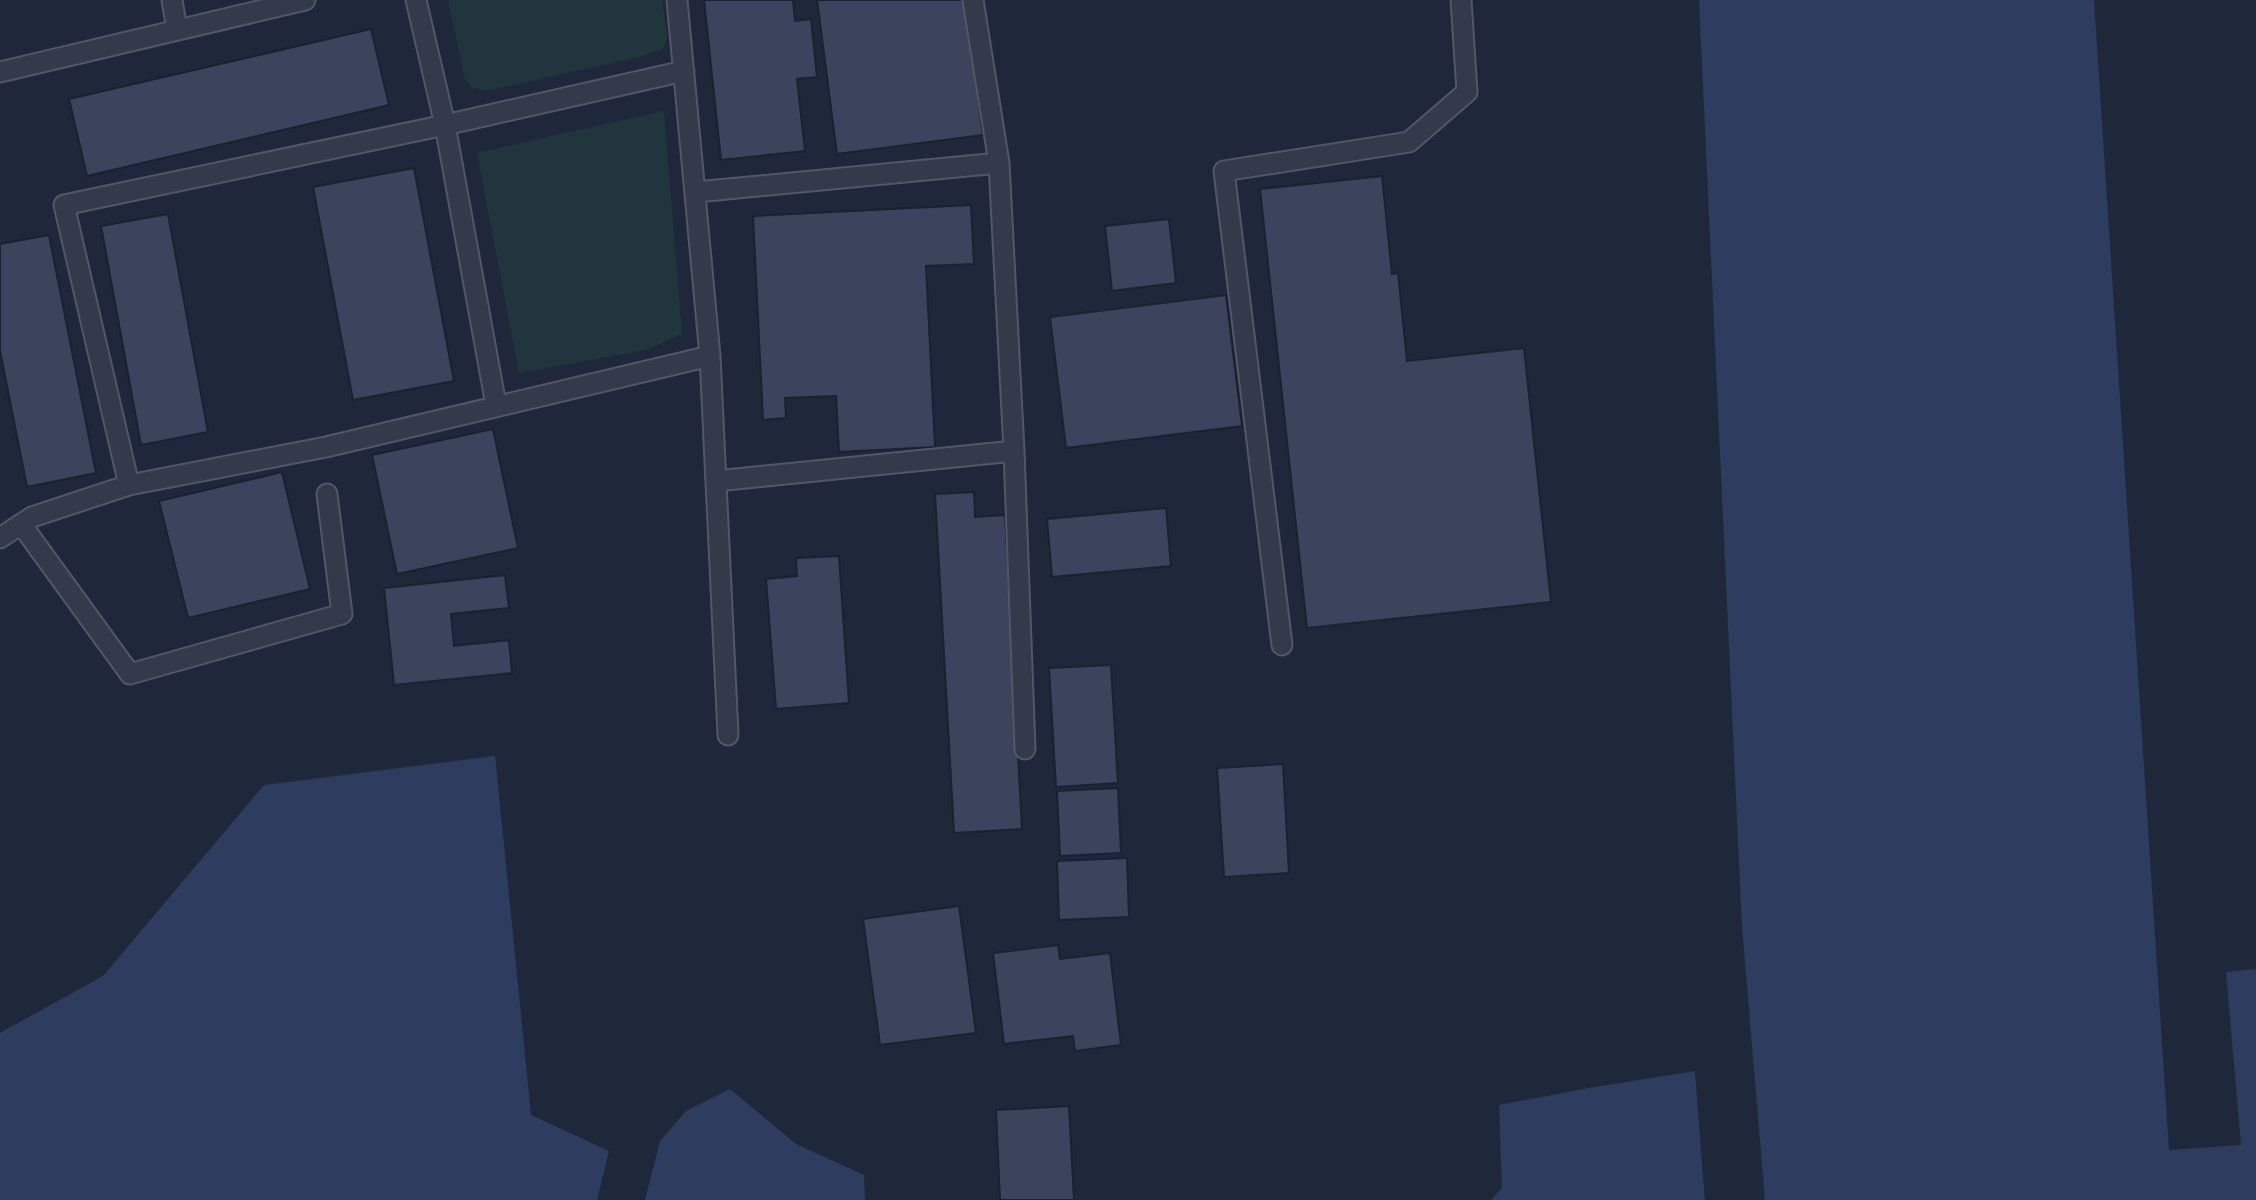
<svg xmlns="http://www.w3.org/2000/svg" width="2256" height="1200" font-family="'Sofia Sans Condensed',sans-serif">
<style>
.green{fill:#21363c}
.water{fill:#2e3c60}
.pier{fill:#1f283b}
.building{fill:#3b445c;stroke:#1a2132;stroke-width:2}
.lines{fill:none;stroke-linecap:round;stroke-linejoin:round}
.lane-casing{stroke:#515769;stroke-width:23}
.lane{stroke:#333a4b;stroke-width:19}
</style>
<rect width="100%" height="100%" fill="#1f283b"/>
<!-- green -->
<path class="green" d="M 448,0 L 662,0 L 667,37 L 663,49 L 643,56 L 485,91 L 472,87 L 465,79 Z
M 664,111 L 682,334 L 645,350 L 519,373 L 477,153 Z"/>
<!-- water -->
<path class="water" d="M 1699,0 L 2094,0 L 2169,1150 L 2241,1145 L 2226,972 L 2256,969 L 2256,1200 L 1765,1200 L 1742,927 Z
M 495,756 L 531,1115 L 609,1151 L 597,1200 L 0,1200 L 0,1033 L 103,976 L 264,785 Z
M 1695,1071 L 1705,1200 L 1491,1200 L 1502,1188 L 1499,1105 L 1589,1088 Z
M 730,1089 L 796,1144 L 864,1175 L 865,1200 L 645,1200 L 660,1141 L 686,1111 Z"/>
<!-- pier -->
<path class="pier" d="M 1695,1071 L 1698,1071 L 1708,1200 L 1705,1200 Z"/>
<!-- building -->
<path class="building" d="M 704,0 L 793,0 L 795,21 L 811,19 L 817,77 L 797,79 L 805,151 L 721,160 Z
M 817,0 L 965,0 L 983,135 L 837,154 Z
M 371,29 L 389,105 L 87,176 L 69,99 Z
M 414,168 L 454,381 L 353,400 L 313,187 Z
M 1382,176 L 1392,274 L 1398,273 L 1407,361 L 1524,348 L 1551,602 L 1307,628 L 1260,189 Z
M 971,205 L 974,264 L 926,266 L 935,447 L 839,452 L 836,396 L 785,398 L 786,418 L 763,420 L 753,216 Z
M 168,214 L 208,432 L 141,445 L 101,226 Z
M 1169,219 L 1176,283 L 1112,291 L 1105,226 Z
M 49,235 L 96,473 L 27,487 L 0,351 L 0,244 Z
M 1226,295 L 1242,426 L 1066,448 L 1050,317 Z
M 493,429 L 518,548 L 397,574 L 372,455 Z
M 282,472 L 310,589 L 188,618 L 159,501 Z
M 974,492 L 975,517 L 1005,515 L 1022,829 L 954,833 L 935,494 Z
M 1166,508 L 1171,566 L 1052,577 L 1047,519 Z
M 839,556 L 849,703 L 776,709 L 766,579 L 797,576 L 796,558 Z
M 505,575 L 509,608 L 451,614 L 454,646 L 509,640 L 512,673 L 394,685 L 384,588 Z
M 1111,665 L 1118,783 L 1056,787 L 1049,668 Z
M 1283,764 L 1289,873 L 1224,877 L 1217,768 Z
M 1118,788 L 1121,853 L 1060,856 L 1057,791 Z
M 1127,858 L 1129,917 L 1059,920 L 1057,861 Z
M 959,906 L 976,1033 L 880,1045 L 863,919 Z
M 1058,945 L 1060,959 L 1110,953 L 1121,1045 L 1075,1051 L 1073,1036 L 1004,1044 L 993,953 Z
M 1069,1106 L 1074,1200 L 1000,1200 L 996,1110 Z"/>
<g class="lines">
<defs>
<path id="lane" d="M 172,0 L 177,30
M 416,0 L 445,125 L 496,405
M 677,0 L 710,356 L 728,735
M 973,0 L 999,163
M 0,72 L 305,0
M 696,192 L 999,163 L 1014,451 L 1025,749
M 716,481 L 1014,451
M 129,485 L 64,205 L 445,125 L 684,71
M 21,524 L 130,674 L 342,614 L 327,494
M 0,538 L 32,517 L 129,485 L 326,447 L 710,356
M 1282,645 L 1224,171 L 1409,142 L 1467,92 L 1461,0"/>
</defs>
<!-- lane casing -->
<use href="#lane" class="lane-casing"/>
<!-- lane -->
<use href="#lane" class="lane"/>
</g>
</svg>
